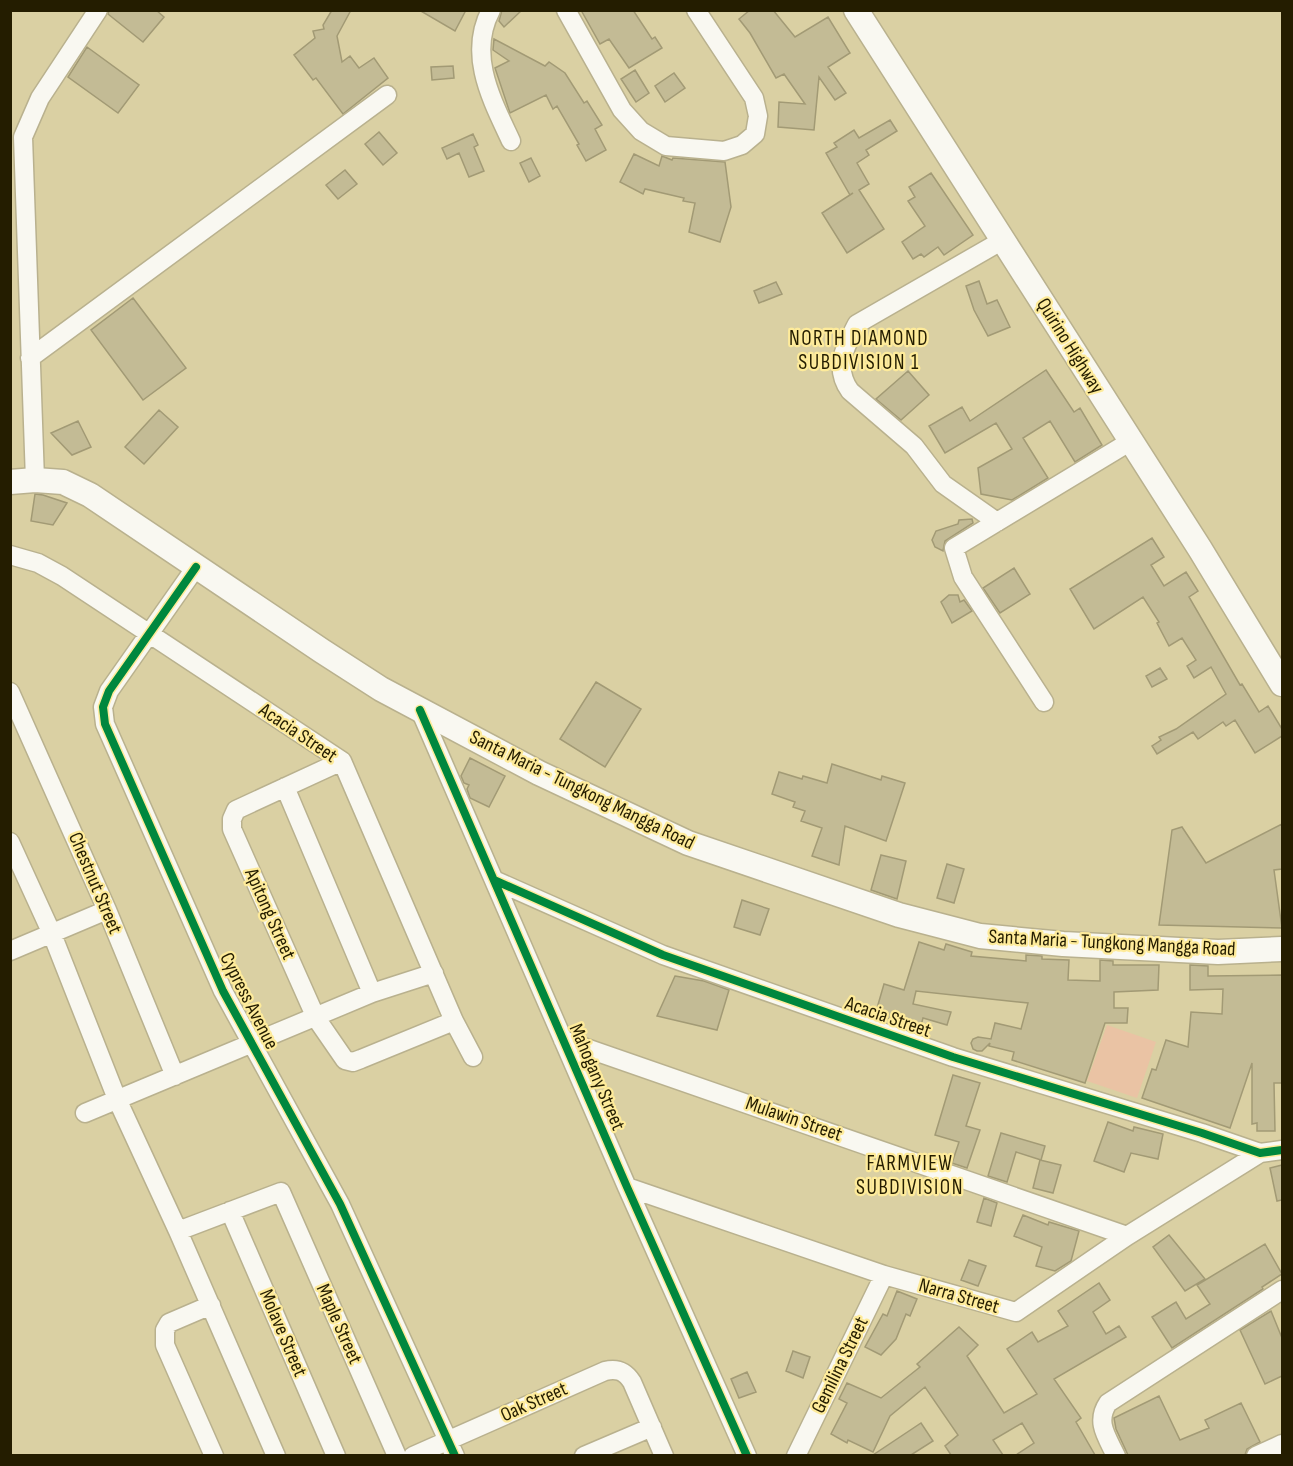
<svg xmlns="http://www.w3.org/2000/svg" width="1293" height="1466" font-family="'Sofia Sans Condensed',sans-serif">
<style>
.green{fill:#eac3a4}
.building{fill:#c3bb95;stroke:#a29a75;stroke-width:1.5}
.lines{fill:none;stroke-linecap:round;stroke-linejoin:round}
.minor-casing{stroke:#b9b18e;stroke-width:21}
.major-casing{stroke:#b9b18e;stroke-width:27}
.minor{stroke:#f9f8f1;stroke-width:18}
.major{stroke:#f9f8f1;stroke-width:24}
.cycleway-casing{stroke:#feeb9a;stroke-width:11}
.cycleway{stroke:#00873e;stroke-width:8}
.labels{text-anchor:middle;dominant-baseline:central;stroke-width:4.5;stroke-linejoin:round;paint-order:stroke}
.street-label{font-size:20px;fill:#241d00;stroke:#feeb9a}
.neighbourhood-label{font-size:21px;letter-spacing:1.5px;fill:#241d00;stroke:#feeb9a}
</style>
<rect width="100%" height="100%" fill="#dad0a3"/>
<!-- green -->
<path class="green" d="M 1107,1025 L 1156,1042 L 1137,1098 L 1087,1081 Z"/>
<!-- building -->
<path class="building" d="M 109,10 L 156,10 L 164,17 L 143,42 L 108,14 Z
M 332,10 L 351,10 L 337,36 L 342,62 L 350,56 L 359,68 L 374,58 L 388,78 L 343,114 L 316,78 L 313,80 L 294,55 L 315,38 L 313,31 L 324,29 L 323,25 Z
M 419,10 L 466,10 L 455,31 Z
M 502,10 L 522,10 L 504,27 L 499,21 Z
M 581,10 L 633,10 L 652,39 L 655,37 L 662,48 L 629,68 L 609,39 L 600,44 Z
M 750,10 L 773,10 L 795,37 L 828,17 L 850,53 L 828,67 L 846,93 L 835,100 L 819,77 L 814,130 L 778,127 L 779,102 L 805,104 L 784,74 L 776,78 L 750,33 L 739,19 Z
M 494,39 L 545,66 L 549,62 L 565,73 L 584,103 L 587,101 L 602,125 L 595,129 L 606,150 L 586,161 L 577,145 L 579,144 L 557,106 L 553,109 L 546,95 L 510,113 L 495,68 L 509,61 L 493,50 Z
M 87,47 L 139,85 L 118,113 L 68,77 Z
M 453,66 L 454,78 L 432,80 L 431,67 Z
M 635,70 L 649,93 L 636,102 L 621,79 Z
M 674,73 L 685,88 L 665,102 L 655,86 Z
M 890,120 L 897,131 L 866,150 L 869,155 L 857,163 L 869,184 L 859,190 L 884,229 L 847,253 L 822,213 L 853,193 L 850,195 L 826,153 L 837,147 L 834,143 L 854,130 L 859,138 Z
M 379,132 L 397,153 L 383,165 L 365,144 Z
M 473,134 L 478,145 L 474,147 L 484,171 L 469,177 L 459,153 L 447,159 L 442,148 Z
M 634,154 L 659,166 L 662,156 L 672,160 L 673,158 L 725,162 L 731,207 L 720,242 L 689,232 L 695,203 L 683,201 L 684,198 L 645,189 L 643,194 L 620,182 Z
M 531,158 L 540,176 L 529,182 L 520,163 Z
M 345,170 L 357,184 L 338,199 L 326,185 Z
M 931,173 L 973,235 L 944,255 L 938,247 L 924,257 L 921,254 L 913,259 L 902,242 L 925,226 L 908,201 L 915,197 L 909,187 Z
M 979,281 L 987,304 L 997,300 L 1010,327 L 988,336 L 974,310 L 966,286 Z
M 776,282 L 782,294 L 759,303 L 754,291 Z
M 133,298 L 186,368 L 143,400 L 91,330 Z
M 1046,370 L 1074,412 L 1080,408 L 1102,445 L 1075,462 L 1050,421 L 1023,438 L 1048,478 L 1012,500 L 981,494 L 978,468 L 1012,449 L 996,423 L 945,453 L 929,426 L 962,407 L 970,421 Z
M 908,371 L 929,395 L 901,420 L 876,399 Z
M 159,410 L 178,427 L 144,464 L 125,447 Z
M 78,421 L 91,447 L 72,455 L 51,433 Z
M 35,494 L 43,495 L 67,503 L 53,525 L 31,521 Z
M 972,519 L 973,523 L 945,541 L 943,551 L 935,547 L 932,540 L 936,531 L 958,524 L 959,520 Z
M 1152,538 L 1164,557 L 1151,565 L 1164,586 L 1186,572 L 1198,591 L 1189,597 L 1240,685 L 1242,684 L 1259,712 L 1268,706 L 1282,729 L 1282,736 L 1255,753 L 1235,720 L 1226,726 L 1223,722 L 1198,739 L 1193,732 L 1157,754 L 1152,746 L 1161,740 L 1159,737 L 1176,729 L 1226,694 L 1211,667 L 1194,678 L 1187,666 L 1196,660 L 1182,638 L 1169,646 L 1157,623 L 1159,622 L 1143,597 L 1094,629 L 1070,589 Z
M 1014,568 L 1030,594 L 1000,613 L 983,588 Z
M 949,595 L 958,595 L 960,602 L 964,600 L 972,611 L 952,623 L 941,602 Z
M 1160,668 L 1167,679 L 1152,687 L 1146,676 Z
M 596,682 L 641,709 L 605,767 L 560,739 Z
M 470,758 L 505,776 L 489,807 L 470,798 L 467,789 L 469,785 L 464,783 L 461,776 Z
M 832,764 L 881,780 L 882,776 L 905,783 L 886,841 L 845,826 L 839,865 L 812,856 L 822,828 L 801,821 L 805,811 L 793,807 L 795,802 L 772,794 L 779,772 L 802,779 L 803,776 L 827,783 Z
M 1282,824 L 1282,869 L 1274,870 L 1282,928 L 1159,925 L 1172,830 L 1182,827 L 1206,863 Z
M 881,855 L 906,861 L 897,899 L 871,890 Z
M 947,864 L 964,869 L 954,903 L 937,898 Z
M 742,900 L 769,909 L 760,935 L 734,927 Z
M 919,942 L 944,950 L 946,944 L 972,952 L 971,956 L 1026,961 L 1026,955 L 1042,956 L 1042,959 L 1069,960 L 1068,980 L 1100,981 L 1100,960 L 1113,961 L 1113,965 L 1159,965 L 1158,990 L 1114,992 L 1114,1008 L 1128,1008 L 1127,1023 L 1105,1023 L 1085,1083 L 1012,1060 L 1014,1052 L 989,1046 L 990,1043 L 982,1051 L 977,1051 L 973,1049 L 971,1043 L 973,1039 L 978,1037 L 991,1039 L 995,1023 L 1021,1029 L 1028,1003 L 916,991 L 913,1004 L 951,1012 L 947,1025 L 923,1018 L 919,1033 L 895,1025 L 896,1021 L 875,1015 L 884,984 L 904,990 Z
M 1190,965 L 1208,966 L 1208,976 L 1282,975 L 1282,1083 L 1274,1083 L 1275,1131 L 1257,1131 L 1257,1123 L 1252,1124 L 1252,1063 L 1230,1128 L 1142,1098 L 1152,1069 L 1156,1070 L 1166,1040 L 1188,1047 L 1191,1012 L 1222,1014 L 1223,989 L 1190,990 Z
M 675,976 L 704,981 L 729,990 L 717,1030 L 657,1016 Z
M 953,1075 L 980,1083 L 966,1126 L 980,1130 L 967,1168 L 952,1163 L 959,1142 L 935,1135 Z
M 1108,1122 L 1133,1131 L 1134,1127 L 1163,1134 L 1158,1159 L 1131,1153 L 1124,1172 L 1094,1161 Z
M 1001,1133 L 1045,1146 L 1041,1160 L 1016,1152 L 1007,1182 L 988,1176 Z
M 1040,1160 L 1061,1165 L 1053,1193 L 1033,1188 Z
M 1282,1165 L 1282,1200 L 1277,1201 L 1270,1168 Z
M 984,1198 L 997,1203 L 991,1226 L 977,1222 Z
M 1023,1215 L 1048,1225 L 1049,1222 L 1079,1231 L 1071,1261 L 1055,1271 L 1036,1266 L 1042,1247 L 1014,1236 Z
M 1169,1235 L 1205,1279 L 1185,1291 L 1153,1247 Z
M 1265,1244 L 1282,1274 L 1262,1287 L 1263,1289 L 1172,1348 L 1152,1317 L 1176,1302 L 1186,1319 L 1210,1304 L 1197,1285 Z
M 969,1260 L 986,1266 L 978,1286 L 961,1280 Z
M 1099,1283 L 1110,1300 L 1093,1312 L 1106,1334 L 1119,1326 L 1126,1337 L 1054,1379 L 1081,1418 L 1076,1422 L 1095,1455 L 1016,1455 L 1034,1443 L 1022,1423 L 993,1440 L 1003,1455 L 951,1455 L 945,1446 L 958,1435 L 925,1387 L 890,1416 L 873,1452 L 848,1440 L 847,1443 L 831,1434 L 847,1403 L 839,1399 L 847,1383 L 881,1398 L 920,1367 L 917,1364 L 959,1327 L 978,1345 L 967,1356 L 1004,1413 L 1037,1394 L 1007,1349 L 1032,1332 L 1038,1342 L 1068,1326 L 1058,1311 Z
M 897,1291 L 917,1299 L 910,1316 L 906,1314 L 896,1339 L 881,1355 L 865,1347 L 883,1314 L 887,1316 Z
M 1271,1311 L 1282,1338 L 1282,1376 L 1265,1384 L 1240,1330 Z
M 793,1351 L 810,1357 L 803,1378 L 786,1371 Z
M 747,1372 L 756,1392 L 739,1398 L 731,1379 Z
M 1159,1396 L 1180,1440 L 1209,1428 L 1205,1420 L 1241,1403 L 1260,1442 L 1247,1449 L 1245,1455 L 1128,1455 L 1116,1429 L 1114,1418 Z
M 921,1423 L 933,1441 L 911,1455 L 873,1455 Z"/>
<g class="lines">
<defs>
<path id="minor" d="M 491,10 C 467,55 492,100 511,141
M 566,10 L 622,110 L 641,131 L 666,146 L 724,151 L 742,145 L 755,134 L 758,116 L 754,98 L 696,10
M 30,358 L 387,95
M 35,480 L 23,137 L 40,98 L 98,10
M 997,522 L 943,484 L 914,446 L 850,391 C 833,367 845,347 857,324 L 1003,240
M 10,555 L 38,563 L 62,576 L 342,761 L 454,1021 L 473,1057
M 196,567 L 109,691 L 103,707 L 105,724 L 223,991 L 340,1204 L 455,1456
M 10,692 L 107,910 L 175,1076
M 1044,702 L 963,577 L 954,548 L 1131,441
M 420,710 L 627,1187 L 747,1456
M 342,761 L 236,810 L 232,819 L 232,829 L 316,1018 L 345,1060 L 353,1062 L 361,1059 L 454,1021
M 285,787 L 372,993
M 10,842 L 52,934 L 117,1099 L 178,1231 L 281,1192 L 397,1456
M 494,880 L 663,955 L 953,1057 L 1202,1133 L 1260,1153 L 1282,1150
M 10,951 L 107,910
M 563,1040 L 1127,1236
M 85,1113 L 372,993 L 434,973
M 627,1187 L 884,1275 L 1016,1312 L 1127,1236 L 1260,1153
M 230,1211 L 336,1456
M 178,1231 L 276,1456
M 211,1305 L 169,1323 L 165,1330 L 165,1345 L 214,1456
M 413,1456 L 605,1371 C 617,1368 625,1371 632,1382 L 664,1456
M 584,1456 L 652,1427
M 796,1456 L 884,1275
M 1116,1456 C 1107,1437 1095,1422 1108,1403 L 1282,1290
M 1256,1456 L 1282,1444"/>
<path id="major" d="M 856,10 L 1200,549 L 1282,684
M 10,482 L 35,480 L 63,482 L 90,495 L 322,651 L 381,689 L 539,773 L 688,843 L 899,915 L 980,936 L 1063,944 L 1218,952 L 1282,949"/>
</defs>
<!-- minor casing -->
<use href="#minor" class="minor-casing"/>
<!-- major casing -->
<use href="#major" class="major-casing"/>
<!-- minor -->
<use href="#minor" class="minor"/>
<!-- major -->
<use href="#major" class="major"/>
<defs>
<path id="cycleway" d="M 196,567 L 109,691 L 103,707 L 105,724 L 223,991 L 340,1204 L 455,1456
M 420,710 L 627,1187 L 747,1456
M 494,880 L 663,955 L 953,1057 L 1202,1133 L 1260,1153 L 1282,1150"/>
</defs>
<!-- cycleway casing -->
<use href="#cycleway" class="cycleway-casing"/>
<!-- cycleway -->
<use href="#cycleway" class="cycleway"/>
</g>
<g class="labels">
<!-- street labels -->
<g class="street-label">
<text transform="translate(1070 346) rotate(58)">Quirino Highway</text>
<text transform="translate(298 733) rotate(34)">Acacia Street</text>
<text transform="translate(582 790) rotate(26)">Santa Maria - Tungkong Mangga Road</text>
<text transform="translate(95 883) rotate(67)">Chestnut Street</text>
<text transform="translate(270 914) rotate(66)">Apitong Street</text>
<text transform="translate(1112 943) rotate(3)">Santa Maria - Tungkong Mangga Road</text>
<text transform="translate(249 1001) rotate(63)">Cypress Avenue</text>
<text transform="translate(888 1017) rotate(19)">Acacia Street</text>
<text transform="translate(597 1077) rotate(67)">Mahogany Street</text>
<text transform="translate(794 1119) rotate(19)">Mulawin Street</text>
<text transform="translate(959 1296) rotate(16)">Narra Street</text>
<text transform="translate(339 1324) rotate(66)">Maple Street</text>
<text transform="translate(283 1333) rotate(67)">Molave Street</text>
<text transform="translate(840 1365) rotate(-64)">Gemilina Street</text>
<text transform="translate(534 1402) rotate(-24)">Oak Street</text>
</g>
<!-- neighbourhood labels -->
<g class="neighbourhood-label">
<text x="859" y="338">NORTH DIAMOND<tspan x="859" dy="24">SUBDIVISION 1</tspan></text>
<text x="910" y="1163">FARMVIEW<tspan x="910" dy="24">SUBDIVISION</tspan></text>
</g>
</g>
<!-- border -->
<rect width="1293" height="1466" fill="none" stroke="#241d00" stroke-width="24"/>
</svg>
